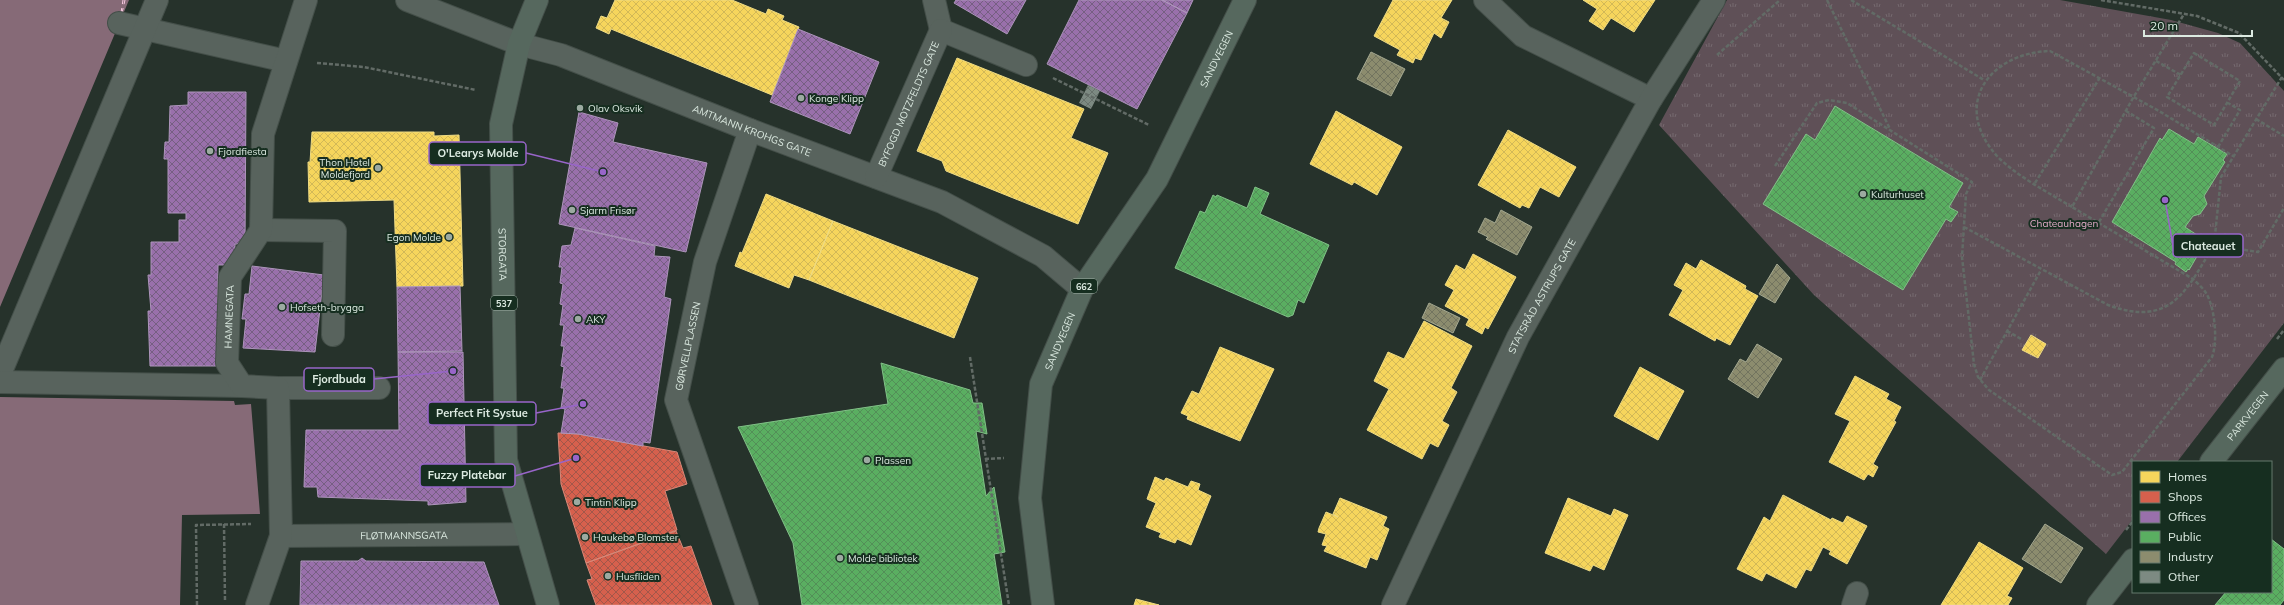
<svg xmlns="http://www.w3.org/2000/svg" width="2284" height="605" font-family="Mulish,sans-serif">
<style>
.grass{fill:url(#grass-tufts)}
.water{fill:#866a77}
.homes{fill:url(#homes-cross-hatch);stroke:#eedb84}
.shops{fill:url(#shops-cross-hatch);stroke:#d88979}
.offices{fill:url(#offices-cross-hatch);stroke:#ad95bb}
.public{fill:url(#public-cross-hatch);stroke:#81c087}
.industry{fill:url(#industry-cross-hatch);stroke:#a4a890}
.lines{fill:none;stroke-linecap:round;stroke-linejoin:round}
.ferry{stroke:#fbcbe3;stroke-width:1;stroke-dasharray:5 4;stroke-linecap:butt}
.building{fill:url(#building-cross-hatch)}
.minor-casing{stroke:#444f49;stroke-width:24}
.major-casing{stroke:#444f49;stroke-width:24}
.path{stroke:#626b66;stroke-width:2.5;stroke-dasharray:4 2;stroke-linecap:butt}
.minor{stroke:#58635d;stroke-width:22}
.major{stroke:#56685e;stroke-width:22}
.poi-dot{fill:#9caaa1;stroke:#162e20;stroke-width:1.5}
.labels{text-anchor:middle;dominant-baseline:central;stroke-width:4;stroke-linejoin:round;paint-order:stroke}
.shield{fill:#162e20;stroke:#a1b2a7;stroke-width:1}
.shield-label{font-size:9px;font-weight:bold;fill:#dceae1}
.street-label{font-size:10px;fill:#dceae1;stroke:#162e20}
.poi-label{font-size:10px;fill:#dceae1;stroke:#162e20;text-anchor:start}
.park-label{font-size:10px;fill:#e6acca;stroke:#162e20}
.leader{fill:none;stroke:#9865c9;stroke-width:1.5}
.callout-dot{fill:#9865c9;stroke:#162e20;stroke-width:1.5}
.callout{fill:#162e20;stroke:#9865c9;stroke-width:1.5}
.callout-label{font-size:11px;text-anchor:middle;font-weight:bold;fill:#dceae1}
</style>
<defs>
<pattern id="grass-tufts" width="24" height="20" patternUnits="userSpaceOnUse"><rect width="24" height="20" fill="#5f5057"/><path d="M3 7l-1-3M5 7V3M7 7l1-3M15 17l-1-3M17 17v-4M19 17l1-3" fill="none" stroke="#75696f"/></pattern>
<pattern id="homes-cross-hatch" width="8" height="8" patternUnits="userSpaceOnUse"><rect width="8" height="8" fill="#f6d55c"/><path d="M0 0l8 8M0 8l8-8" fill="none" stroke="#d2b857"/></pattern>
<pattern id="shops-cross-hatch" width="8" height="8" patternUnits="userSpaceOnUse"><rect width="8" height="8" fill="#d6604d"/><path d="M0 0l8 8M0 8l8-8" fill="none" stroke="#a2574a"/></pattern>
<pattern id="offices-cross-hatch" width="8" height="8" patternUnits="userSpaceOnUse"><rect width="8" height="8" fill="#9970ab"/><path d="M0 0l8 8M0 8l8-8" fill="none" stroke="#765f82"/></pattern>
<pattern id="public-cross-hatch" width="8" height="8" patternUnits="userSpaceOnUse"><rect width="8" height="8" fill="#5aae61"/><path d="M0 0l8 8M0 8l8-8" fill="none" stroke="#538f58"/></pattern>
<pattern id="industry-cross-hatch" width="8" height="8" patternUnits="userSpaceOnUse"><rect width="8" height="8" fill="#8c8c6e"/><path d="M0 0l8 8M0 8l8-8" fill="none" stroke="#72745f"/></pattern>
<pattern id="building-cross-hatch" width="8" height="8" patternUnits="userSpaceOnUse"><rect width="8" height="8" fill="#7d8a82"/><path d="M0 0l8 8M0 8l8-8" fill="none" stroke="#68726c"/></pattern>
</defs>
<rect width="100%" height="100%" fill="#26322b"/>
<!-- grass -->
<path class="grass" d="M 1727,0 L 2060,0 L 2171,20 L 2218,33 L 2240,43 L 2284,91 L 2284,323 L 2177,462 L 2133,462 L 2133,519 L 2106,554 L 1814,295 L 1659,125 Z"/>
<!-- water -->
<path class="water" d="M 0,0 L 129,0 L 0,307 Z
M 0,397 L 234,401 L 235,405 L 251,404 L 260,514 L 182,515 L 180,605 L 0,605 Z"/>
<!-- homes -->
<path class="homes" d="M 615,0 L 732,0 L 766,14 L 768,9 L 784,16 L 782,20 L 799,27 L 772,95 L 611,29 L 609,34 L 596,28 L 601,16 L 607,18 Z
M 1393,0 L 1452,0 L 1441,18 L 1449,22 L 1441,38 L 1434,33 L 1421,60 L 1415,58 L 1413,63 L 1397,55 L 1400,50 L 1374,36 Z
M 1583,0 L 1655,0 L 1634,32 L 1611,18 L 1603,30 L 1589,21 L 1597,9 Z
M 957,58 L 1084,109 L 1071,138 L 1108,153 L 1078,224 L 946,171 L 942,161 L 917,151 Z
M 1336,111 L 1402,147 L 1377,195 L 1354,182 L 1352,185 L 1310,164 Z
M 1508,130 L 1576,167 L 1559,197 L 1540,187 L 1529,208 L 1522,205 L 1520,208 L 1478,185 Z
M 312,132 L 434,132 L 434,136 L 459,135 L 463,286 L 397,287 L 394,200 L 309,202 L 308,162 L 310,162 Z
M 766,194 L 833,221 L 809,280 L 794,275 L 789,288 L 735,266 L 740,252 L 742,253 Z
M 833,221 L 978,278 L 954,338 L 809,280 Z
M 1473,254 L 1516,277 L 1488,329 L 1485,327 L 1482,334 L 1466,325 L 1469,319 L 1445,306 L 1454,290 L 1445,285 L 1456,265 L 1465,270 Z
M 1701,260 L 1746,286 L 1745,289 L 1758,296 L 1730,345 L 1716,338 L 1715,341 L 1669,315 L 1683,290 L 1674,285 L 1686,263 L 1696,269 Z
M 1424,321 L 1472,346 L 1451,388 L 1457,392 L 1442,421 L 1449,425 L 1438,447 L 1430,443 L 1422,459 L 1367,430 L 1389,389 L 1374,381 L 1388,352 L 1404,359 Z
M 2031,335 L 2046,344 L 2038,358 L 2022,350 Z
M 1220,347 L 1274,369 L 1240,441 L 1187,419 L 1188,416 L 1181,413 L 1192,391 L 1199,394 Z
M 1640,367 L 1684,391 L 1658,440 L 1614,416 Z
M 1855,376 L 1889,394 L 1886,399 L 1901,407 L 1894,421 L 1896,422 L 1873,464 L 1878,467 L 1873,477 L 1868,474 L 1864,480 L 1829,462 L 1850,421 L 1835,414 Z
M 1155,477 L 1164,481 L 1166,478 L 1188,487 L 1191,481 L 1200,484 L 1198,490 L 1211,496 L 1191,545 L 1177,539 L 1175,543 L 1159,537 L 1161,533 L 1146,527 L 1156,503 L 1147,499 Z
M 1783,495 L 1831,520 L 1832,518 L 1843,523 L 1847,516 L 1867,526 L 1847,564 L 1829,554 L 1831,551 L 1823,547 L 1811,571 L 1806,569 L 1796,588 L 1766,573 L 1762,581 L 1737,569 L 1764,517 L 1770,521 Z
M 1340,498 L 1387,517 L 1383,526 L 1389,529 L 1377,560 L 1370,557 L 1366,568 L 1324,551 L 1327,546 L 1322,545 L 1326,534 L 1318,532 L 1319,528 L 1326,512 L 1338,517 L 1333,514 Z
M 1568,498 L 1611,516 L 1614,509 L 1628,515 L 1604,570 L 1593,565 L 1590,571 L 1545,553 Z
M 1979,542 L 2023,568 L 2007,596 L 2012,598 L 2008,605 L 1941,605 Z
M 1136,599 L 1159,605 L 1134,605 Z"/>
<!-- shops -->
<path class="shops" d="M 558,433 L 578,434 L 677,452 L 687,484 L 665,491 L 677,530 L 586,563 L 561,484 Z
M 676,531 L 683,548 L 691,546 L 712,605 L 596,605 L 587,580 L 592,579 L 586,563 Z"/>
<!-- offices -->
<path class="offices" d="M 956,0 L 1026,0 L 1007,34 L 954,3 Z
M 1079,0 L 1162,0 L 1187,13 L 1137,109 L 1047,64 Z
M 1162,0 L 1193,0 L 1187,13 Z
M 798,29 L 879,62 L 850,134 L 770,102 Z
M 188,92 L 246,92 L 245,244 L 235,244 L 235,265 L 218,265 L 217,366 L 150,366 L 148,311 L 151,311 L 148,275 L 151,275 L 151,242 L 179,242 L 179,220 L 186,220 L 186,213 L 168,213 L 168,159 L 164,159 L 165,142 L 169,142 L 170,106 L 188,105 Z
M 579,112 L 618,123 L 613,142 L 707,163 L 686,252 L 559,224 Z
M 575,228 L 655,246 L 654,256 L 670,257 L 664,297 L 671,299 L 650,443 L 643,442 L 643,446 L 578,434 L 561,433 L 565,409 L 561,408 L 564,388 L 561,388 L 564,367 L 561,366 L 564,346 L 561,346 L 564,325 L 560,325 L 563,305 L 560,304 L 563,284 L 560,283 L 562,267 L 559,267 L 562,246 L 571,245 Z
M 252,266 L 324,275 L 315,352 L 243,348 L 246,319 L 242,319 L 245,294 L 249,294 Z
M 460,286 L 462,351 L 398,352 L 397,287 Z
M 398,352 L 463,352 L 466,502 L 428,505 L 428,501 L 318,497 L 317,487 L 304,487 L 306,430 L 399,430 Z
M 362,558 L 366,561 L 484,562 L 499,605 L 300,605 L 301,561 L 358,561 Z"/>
<!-- public -->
<path class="public" d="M 1835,106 L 1963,183 L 1949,207 L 1958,212 L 1951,222 L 1946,219 L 1903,290 L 1763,204 L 1806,134 L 1815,140 Z
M 2169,129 L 2194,144 L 2198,137 L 2227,154 L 2223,160 L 2225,162 L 2204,196 L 2207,204 L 2200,214 L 2193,216 L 2185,227 L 2206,241 L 2189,270 L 2188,269 L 2186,272 L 2175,264 L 2176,262 L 2112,222 L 2160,138 L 2162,140 Z
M 1255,187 L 1269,193 L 1260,214 L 1329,245 L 1304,303 L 1298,300 L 1293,315 L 1288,317 L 1175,268 L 1200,211 L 1205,213 L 1213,195 L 1216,197 L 1217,195 L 1247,208 Z
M 881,363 L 970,390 L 973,403 L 982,403 L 987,434 L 976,431 L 986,496 L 994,487 L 1005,552 L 994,554 L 1002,605 L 802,605 L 793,543 L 738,427 L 888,404 Z
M 2271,539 L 2284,549 L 2284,600 L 2280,605 L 2215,605 L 2226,592 L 2271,592 Z"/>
<!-- industry -->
<path class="industry" d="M 1371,52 L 1405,69 L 1391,96 L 1357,79 Z
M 1501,210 L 1532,227 L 1517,255 L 1486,239 L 1488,237 L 1478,232 L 1485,218 L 1495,223 Z
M 1777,264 L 1790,278 L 1775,303 L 1759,294 Z
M 1429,303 L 1460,318 L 1453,333 L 1422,318 Z
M 1757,344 L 1782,359 L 1758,398 L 1728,379 L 1740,359 L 1746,362 Z
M 2045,524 L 2083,548 L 2061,583 L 2022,559 Z"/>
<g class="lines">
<!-- ferry -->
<path class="ferry" d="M 121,13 L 123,0
M 122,13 L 125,0"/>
</g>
<!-- building -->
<path class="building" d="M 1088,85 L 1100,91 L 1091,109 L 1079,103 Z"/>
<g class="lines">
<defs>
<g id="minor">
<path id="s1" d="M 407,0 L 519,44 L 561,55 L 750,130 L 942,202 L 1043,256 L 1082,289"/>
<path d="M 934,0 L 941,30"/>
<path d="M 1485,0 L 1523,36 L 1651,99"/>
<path d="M 119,23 L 286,61"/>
<path d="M 941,30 L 1026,65"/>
<path id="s2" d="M 876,177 L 941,30"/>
<path d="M 261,230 L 335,231 L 333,335"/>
<path d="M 0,374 L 157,0"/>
<path d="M 0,382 L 242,386"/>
<path d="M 278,388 L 379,388"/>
<path id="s3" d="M 281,536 L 526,534"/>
<path id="s4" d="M 257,605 L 281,536 L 278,388 L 242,386 L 227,363 L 230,277 L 261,230 L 263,134 L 306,0"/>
<path id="s5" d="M 747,605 L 676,400 L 705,262 L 750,130"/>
<path id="s6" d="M 1393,605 L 1518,337 L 1651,99 L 1714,0"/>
<path d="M 1853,605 L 1857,593"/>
</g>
<g id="major">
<path id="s7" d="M 537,0 L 519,44 L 501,124 L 506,460 L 548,605"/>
<path id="s8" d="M 2211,462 L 2284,369"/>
<path id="s9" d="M 1043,605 L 1030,498 L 1041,384 L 1082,289 L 1157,179 L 1245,0"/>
<path d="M 2098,605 L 2133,560"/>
</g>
</defs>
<!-- minor casing -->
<use href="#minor" class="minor-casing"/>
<!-- major casing -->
<use href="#major" class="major-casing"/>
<!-- path -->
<path class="path" d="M 1827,0 L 1890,129
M 1851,0 L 1984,80
M 2101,0 L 2197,16 L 2239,33 L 2284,80
M 2194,53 L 2240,81 L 2214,125 L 2167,97 Z
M 1717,55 L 1780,0
M 2156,61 L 2181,75
M 317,63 L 364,67 L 476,90
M 2282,77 L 2221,177 L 2214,245 L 2258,252 L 2284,208
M 1053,78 L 1149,125
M 2256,119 L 2284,136
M 2218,147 L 2240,110 L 2228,103
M 1775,166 L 1817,103 L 1829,100 L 1847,103 L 1972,182 L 1966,194 L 1962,257 L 1974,364 L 1978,377 L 1989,390 L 2112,475 L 2122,472 L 2212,357 C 2218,342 2215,307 2206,293 C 2203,288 2197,283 2193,279 L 2072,207 L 2133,98 L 2184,14
M 2035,183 L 2099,79
M 2072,207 C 2049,193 2015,175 1997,156 C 1951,105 1989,53 2050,51 L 2159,111 L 2233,156
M 2099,222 L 2154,128 L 2126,111
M 1964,227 L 2108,305 C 2171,328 2186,291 2214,245
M 2007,331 L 2023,340
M 2277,339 L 2284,330
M 970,357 L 1009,605
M 1980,380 L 2041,270
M 985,459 L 1004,458
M 224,524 L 225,601
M 2126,530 L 2133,521
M 197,605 L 196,525 L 251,524"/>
<!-- minor -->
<use href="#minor" class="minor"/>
<!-- major -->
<use href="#major" class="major"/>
</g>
<!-- markers -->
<g class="poi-dot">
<circle cx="801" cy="98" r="4"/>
<circle cx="580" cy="108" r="4"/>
<circle cx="210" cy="151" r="4"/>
<circle cx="378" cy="168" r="4"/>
<circle cx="1863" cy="194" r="4"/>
<circle cx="572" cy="210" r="4"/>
<circle cx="449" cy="237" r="4"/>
<circle cx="282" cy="307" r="4"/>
<circle cx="578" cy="319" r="4"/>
<circle cx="867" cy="460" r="4"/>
<circle cx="577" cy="502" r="4"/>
<circle cx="585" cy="537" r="4"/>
<circle cx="840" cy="558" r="4"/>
<circle cx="608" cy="576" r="4"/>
</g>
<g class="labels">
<!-- shield labels -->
<g class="shield">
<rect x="1071" y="279" width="26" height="14" rx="3"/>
<rect x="491" y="296" width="26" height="14" rx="3"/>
</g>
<g class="shield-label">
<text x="1084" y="286">662</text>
<text x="504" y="303">537</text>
</g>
<!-- street labels -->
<g class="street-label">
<text stroke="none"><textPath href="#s9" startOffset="593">SANDVEGEN</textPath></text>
<text stroke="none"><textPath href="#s2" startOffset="80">BYFOGD MOTZFELDTS GATE</textPath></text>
<text stroke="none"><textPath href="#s1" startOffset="369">AMTMANN KROHGS GATE</textPath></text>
<text stroke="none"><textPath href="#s7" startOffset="260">STORGATA</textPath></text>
<text stroke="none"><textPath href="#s6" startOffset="343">STATSRÅD ASTRUPS GATE</textPath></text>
<text stroke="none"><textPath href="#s4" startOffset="331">HAMNEGATA</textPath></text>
<text stroke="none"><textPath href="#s9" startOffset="269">SANDVEGEN</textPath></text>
<text stroke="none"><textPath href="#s5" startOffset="272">GØRVELLPLASSEN</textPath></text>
<text stroke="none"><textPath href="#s8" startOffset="59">PARKVEGEN</textPath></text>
<text stroke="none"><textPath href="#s3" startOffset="123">FLØTMANNSGATA</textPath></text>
</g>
<!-- poi labels -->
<g class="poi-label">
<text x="809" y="98">Konge Klipp</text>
<text x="588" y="108">Olav Oksvik</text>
<text x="218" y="151">Fjordfiesta</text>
<text x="370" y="162" text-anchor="end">Thon Hotel<tspan x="370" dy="12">Moldefjord</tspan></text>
<text x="1871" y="194">Kulturhuset</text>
<text x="580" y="210">Sjarm Frisør</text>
<text x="441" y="237" text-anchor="end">Egon Molde</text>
<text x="290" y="307">Hofseth-brygga</text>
<text x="586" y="319">AKY</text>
<text x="875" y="460">Plassen</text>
<text x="585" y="502">Tintin Klipp</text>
<text x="593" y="537">Haukebø Blomster</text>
<text x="848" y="558">Molde bibliotek</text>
<text x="616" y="576">Husfliden</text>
</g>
<!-- park labels -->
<g class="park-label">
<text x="2064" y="223">Chateauhagen</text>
</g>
</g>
<!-- callouts -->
<path class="leader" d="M603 172L526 153M2165 200L2173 246M453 371L374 379M583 404L536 413M576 458L515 476"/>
<g class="callout-dot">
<circle cx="603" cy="172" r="4"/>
<circle cx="2165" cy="200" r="4"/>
<circle cx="453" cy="371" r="4"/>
<circle cx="583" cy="404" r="4"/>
<circle cx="576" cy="458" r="4"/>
</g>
<g class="callout">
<rect x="429" y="142" width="97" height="23" rx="4"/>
<rect x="2173" y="234" width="70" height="23" rx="4"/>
<rect x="304" y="368" width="70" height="23" rx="4"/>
<rect x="428" y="402" width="108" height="23" rx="4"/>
<rect x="420" y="464" width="95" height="23" rx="4"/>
</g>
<g class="callout-label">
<text x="478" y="157">O'Learys Molde</text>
<text x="2208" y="250">Chateauet</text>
<text x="339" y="383">Fjordbuda</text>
<text x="482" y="417">Perfect Fit Systue</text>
<text x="467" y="479">Fuzzy Platebar</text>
</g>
<!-- legend -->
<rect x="2132" y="461" width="140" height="132" fill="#162e20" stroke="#65796d"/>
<rect x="2140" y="471" width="20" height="12" fill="#f6d55c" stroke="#65796d"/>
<text x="2168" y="481" font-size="12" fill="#dceae1">Homes</text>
<rect x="2140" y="491" width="20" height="12" fill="#d6604d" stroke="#65796d"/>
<text x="2168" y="501" font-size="12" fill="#dceae1">Shops</text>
<rect x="2140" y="511" width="20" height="12" fill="#9970ab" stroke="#65796d"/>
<text x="2168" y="521" font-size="12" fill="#dceae1">Offices</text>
<rect x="2140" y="531" width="20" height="12" fill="#5aae61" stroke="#65796d"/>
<text x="2168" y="541" font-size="12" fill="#dceae1">Public</text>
<rect x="2140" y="551" width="20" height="12" fill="#8c8c6e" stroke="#65796d"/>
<text x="2168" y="561" font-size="12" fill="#dceae1">Industry</text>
<rect x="2140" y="571" width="20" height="12" fill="#7d8a82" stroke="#65796d"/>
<text x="2168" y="581" font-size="12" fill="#dceae1">Other</text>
<!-- scale -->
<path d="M2144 30v6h108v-6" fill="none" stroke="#dceae1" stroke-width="2"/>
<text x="2150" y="30" font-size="12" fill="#dceae1" stroke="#162e20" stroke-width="3" paint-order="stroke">20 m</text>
</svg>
